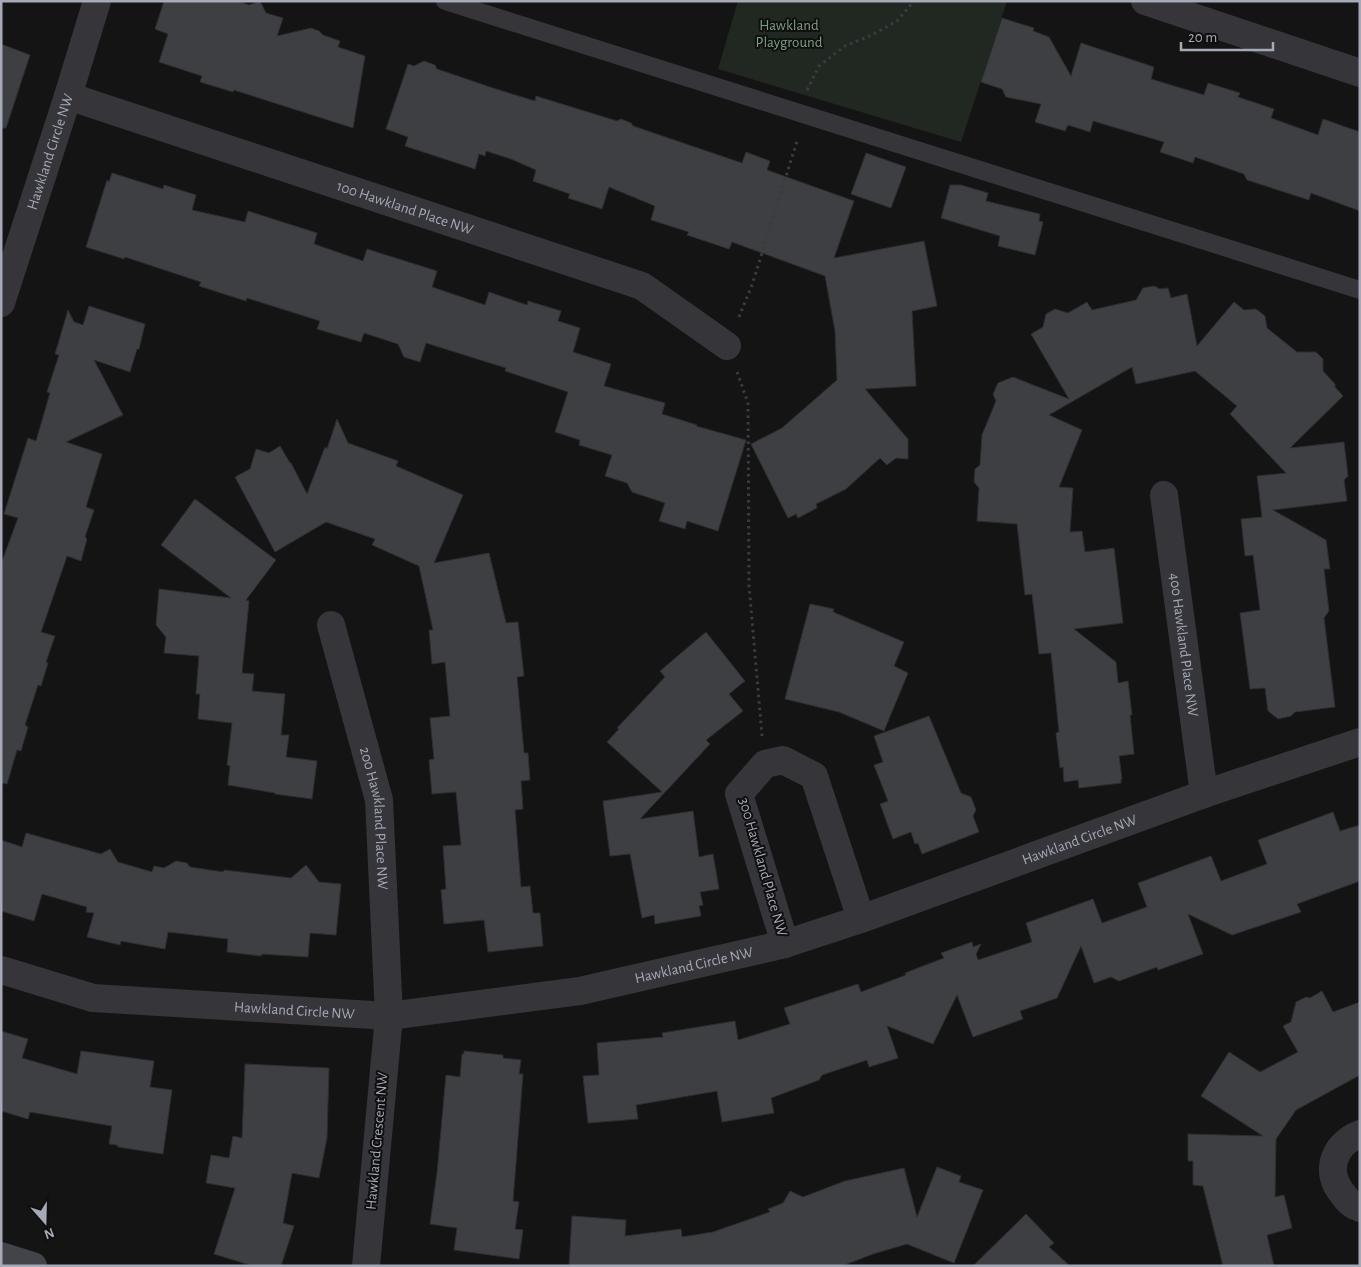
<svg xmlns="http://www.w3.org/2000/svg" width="1361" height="1267" font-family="'Alegreya Sans',sans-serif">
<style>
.green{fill:#202821}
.building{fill:#3e3f42;stroke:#2e2e31}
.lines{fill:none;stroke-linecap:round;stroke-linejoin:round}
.path{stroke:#3b3c41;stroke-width:3;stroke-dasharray:2.5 4;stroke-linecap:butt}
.lane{stroke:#35353a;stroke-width:18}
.street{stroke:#35353a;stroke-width:28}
.secondary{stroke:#43444a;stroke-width:28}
.labels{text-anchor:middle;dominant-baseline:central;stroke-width:4;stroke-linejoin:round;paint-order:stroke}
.park-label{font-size:15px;fill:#7ca17e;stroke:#0f0f10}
.street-label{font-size:15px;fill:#a5aab6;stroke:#0f0f10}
</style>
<rect width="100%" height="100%" fill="#141415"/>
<!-- green -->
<path class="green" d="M 738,1 L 1007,1 L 961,142 L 718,69 Z"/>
<!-- building -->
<path class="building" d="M 164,1 L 238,1 L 249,5 L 260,1 L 266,13 L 283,18 L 277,36 L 311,28 L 319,31 L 323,35 L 340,41 L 338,47 L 365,56 L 353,128 L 234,90 L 233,92 L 200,82 L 202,76 L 159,62 L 168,34 L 155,29 Z
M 1002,18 L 1034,28 L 1033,31 L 1049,37 L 1071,76 L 1081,43 L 1154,67 L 1151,79 L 1204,95 L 1208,83 L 1240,93 L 1238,97 L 1274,109 L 1271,118 L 1318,135 L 1323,119 L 1360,132 L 1360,211 L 1311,193 L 1309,200 L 1247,180 L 1244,174 L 1195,157 L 1193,163 L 1160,152 L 1164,142 L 1093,121 L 1090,132 L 1068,125 L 1065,131 L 1035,122 L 1041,104 L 1006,97 L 1002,89 L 981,82 Z
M 1,44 L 30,55 L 6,128 L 1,128 Z
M 424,61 L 435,65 L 437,69 L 493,88 L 535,101 L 536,96 L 617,121 L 621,119 L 631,123 L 633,126 L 742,163 L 746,152 L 770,161 L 767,170 L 854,201 L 834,258 L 924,241 L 937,306 L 912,311 L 916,386 L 865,389 L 908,439 L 908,459 L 896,458 L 887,465 L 880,458 L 846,489 L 816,504 L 817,508 L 798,518 L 796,514 L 788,518 L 751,444 L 782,428 L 837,380 L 835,331 L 825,276 L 732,242 L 729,249 L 687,235 L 689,232 L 651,220 L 655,206 L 609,187 L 602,209 L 568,198 L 570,194 L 533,181 L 536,170 L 511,159 L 486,151 L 485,156 L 479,154 L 475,169 L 405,146 L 408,137 L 386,129 L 408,64 L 414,66 Z
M 866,153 L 906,167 L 891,208 L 851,194 Z
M 112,173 L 163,189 L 164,185 L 196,195 L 192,210 L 245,222 L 248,211 L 317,233 L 314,244 L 363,261 L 367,249 L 437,271 L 432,287 L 485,305 L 489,292 L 527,305 L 528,301 L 561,311 L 558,321 L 580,328 L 573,352 L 611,364 L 604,386 L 665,403 L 662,414 L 697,425 L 696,426 L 746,440 L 718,531 L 687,521 L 685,529 L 659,521 L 665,503 L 632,492 L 627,483 L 605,476 L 612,455 L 579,445 L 580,440 L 555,432 L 568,392 L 505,371 L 506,368 L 426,343 L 420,362 L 404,357 L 398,344 L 364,333 L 361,342 L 317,329 L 320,321 L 247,298 L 246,301 L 199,286 L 201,282 L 125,257 L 124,259 L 86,247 L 107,180 L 109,182 Z
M 950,185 L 961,185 L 988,193 L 986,201 L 1040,214 L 1039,221 L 1043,222 L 1035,255 L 998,246 L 1000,236 L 941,218 Z
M 1154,286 L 1160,289 L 1168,288 L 1171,298 L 1187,294 L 1197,346 L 1234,302 L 1244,310 L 1256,309 L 1265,316 L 1267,328 L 1297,352 L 1316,352 L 1323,359 L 1323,371 L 1335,384 L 1335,387 L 1343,396 L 1290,448 L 1344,442 L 1348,476 L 1344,480 L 1347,501 L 1273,510 L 1326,540 L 1330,569 L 1324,569 L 1329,611 L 1324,618 L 1335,707 L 1295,712 L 1291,716 L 1278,719 L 1268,711 L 1265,688 L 1250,689 L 1240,613 L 1260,610 L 1253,555 L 1245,556 L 1241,519 L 1262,517 L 1257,476 L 1286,473 L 1230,414 L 1237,406 L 1195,371 L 1136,384 L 1132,367 L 1049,415 L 1082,430 L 1059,487 L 1073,488 L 1070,532 L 1082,531 L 1085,552 L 1114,548 L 1119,589 L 1123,623 L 1074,629 L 1116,662 L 1118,683 L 1128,681 L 1132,715 L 1130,715 L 1134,754 L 1119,756 L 1122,779 L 1121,779 L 1121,783 L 1079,788 L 1078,780 L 1064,782 L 1063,767 L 1060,768 L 1056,733 L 1059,732 L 1051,653 L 1039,654 L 1032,594 L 1025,595 L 1017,524 L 977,521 L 979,488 L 974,482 L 975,469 L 980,465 L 982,435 L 996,401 L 993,394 L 998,383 L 1013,377 L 1069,399 L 1031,334 L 1043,327 L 1046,314 L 1055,309 L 1068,313 L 1087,302 L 1092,310 L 1136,300 L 1143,288 Z
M 89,306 L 145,324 L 139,349 L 137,349 L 130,372 L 94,360 L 123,415 L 66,442 L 102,454 L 86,507 L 94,510 L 85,537 L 87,539 L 81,561 L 67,556 L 41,632 L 55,636 L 46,662 L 48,663 L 41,686 L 38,685 L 25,725 L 28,727 L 21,751 L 17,750 L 7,784 L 1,783 L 1,564 L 18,518 L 4,514 L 28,438 L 36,441 L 50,393 L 47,392 L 59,355 L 55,354 L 68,310 L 74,322 L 83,325 Z
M 337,419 L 348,443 L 398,461 L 396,466 L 463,495 L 434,563 L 489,553 L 506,623 L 518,622 L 524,676 L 517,677 L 524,753 L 528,753 L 530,780 L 521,781 L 523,809 L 515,810 L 521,887 L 530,886 L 533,913 L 540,913 L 543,946 L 488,952 L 484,920 L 444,924 L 441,890 L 446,889 L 443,846 L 461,845 L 456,792 L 432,794 L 429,760 L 434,759 L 430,718 L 450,716 L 445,662 L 432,664 L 429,630 L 433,630 L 419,566 L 372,545 L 375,539 L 326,522 L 275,552 L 235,477 L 250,469 L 256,449 L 269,453 L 280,446 L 290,463 L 291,463 L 307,494 L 325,447 L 327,449 Z
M 195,499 L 276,560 L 246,600 L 249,601 L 242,673 L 254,674 L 252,691 L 285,694 L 281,735 L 289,735 L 286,757 L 317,761 L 312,799 L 275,794 L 275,793 L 228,785 L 230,766 L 227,765 L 232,723 L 198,719 L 200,694 L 196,694 L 199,656 L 164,653 L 166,637 L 156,625 L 159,589 L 231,598 L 161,545 Z
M 810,604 L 834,609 L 833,612 L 904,642 L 894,666 L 908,673 L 884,731 L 839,712 L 785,699 Z
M 706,632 L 745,681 L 729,694 L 743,711 L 706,740 L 710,744 L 640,819 L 693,811 L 699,857 L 713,854 L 719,889 L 700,892 L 703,905 L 699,906 L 701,916 L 655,924 L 654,915 L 642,918 L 630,854 L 610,856 L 603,801 L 662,792 L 607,742 L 619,729 L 617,728 L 665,677 L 660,671 Z
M 929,716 L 961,793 L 971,797 L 976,810 L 973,816 L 979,832 L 922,854 L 918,843 L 915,844 L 911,832 L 893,839 L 880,804 L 888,801 L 874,765 L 883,762 L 874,736 Z
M 1333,812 L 1340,831 L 1360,825 L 1360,881 L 1297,904 L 1301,912 L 1232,935 L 1188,914 L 1203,954 L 1158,970 L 1157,967 L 1119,981 L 1111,977 L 1094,983 L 1081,946 L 1057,998 L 1020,1011 L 1023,1019 L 973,1037 L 957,995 L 933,1044 L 887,1026 L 898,1058 L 869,1067 L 867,1060 L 822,1075 L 819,1080 L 771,1098 L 774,1113 L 722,1122 L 717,1091 L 636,1105 L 638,1119 L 588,1123 L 583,1076 L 599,1075 L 597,1043 L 663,1037 L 662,1033 L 735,1021 L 738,1040 L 790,1024 L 784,1008 L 858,984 L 861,992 L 906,975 L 905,973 L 944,958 L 941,953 L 972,942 L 973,947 L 981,944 L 976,954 L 978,960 L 1032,942 L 1026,923 L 1093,899 L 1102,923 L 1147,907 L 1138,883 L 1211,856 L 1221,881 L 1267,864 L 1258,840 Z
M 26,833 L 101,854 L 110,849 L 118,862 L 152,872 L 154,866 L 164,868 L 176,861 L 187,863 L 190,867 L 223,872 L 224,870 L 291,878 L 306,865 L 319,882 L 341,884 L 336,935 L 310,933 L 308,957 L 262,954 L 261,956 L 227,952 L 228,939 L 168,932 L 165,949 L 121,941 L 120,945 L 87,937 L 94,913 L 86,912 L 87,907 L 42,894 L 34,921 L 1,911 L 1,840 L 22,847 Z
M 1322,991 L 1333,1012 L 1360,1002 L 1360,1075 L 1296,1110 L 1276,1139 L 1275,1197 L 1284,1195 L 1292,1228 L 1267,1235 L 1274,1266 L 1223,1266 L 1203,1186 L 1193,1185 L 1193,1161 L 1188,1161 L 1188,1134 L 1263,1136 L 1201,1096 L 1229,1052 L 1260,1072 L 1298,1052 L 1283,1026 L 1291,1022 L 1296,1002 L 1306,997 L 1310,998 Z
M 1,1031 L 28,1039 L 22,1058 L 77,1074 L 81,1051 L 154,1061 L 150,1087 L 172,1090 L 163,1154 L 118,1147 L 117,1145 L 109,1144 L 112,1126 L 30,1112 L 28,1119 L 1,1111 Z
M 464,1051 L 503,1055 L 503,1058 L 521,1060 L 519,1074 L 523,1074 L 513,1201 L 519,1202 L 515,1229 L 523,1230 L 519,1259 L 454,1250 L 457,1228 L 430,1224 L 437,1173 L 446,1075 L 460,1077 L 462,1054 L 464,1054 Z
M 245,1064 L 329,1068 L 327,1138 L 319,1178 L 292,1173 L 283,1223 L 294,1226 L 281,1266 L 253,1266 L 214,1254 L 235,1188 L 206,1183 L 211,1155 L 229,1158 L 233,1136 L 242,1138 Z
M 937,1167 L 961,1176 L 959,1182 L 983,1190 L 954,1263 L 907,1244 L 873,1254 L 842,1266 L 569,1266 L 572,1216 L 626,1220 L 625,1236 L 681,1229 L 682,1237 L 713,1232 L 770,1212 L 768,1209 L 783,1203 L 790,1191 L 803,1197 L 845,1181 L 904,1168 L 917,1217 Z
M 1026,1214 L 1054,1243 L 1049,1247 L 1070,1266 L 973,1266 Z"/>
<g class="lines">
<!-- path -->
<path class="path" d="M 807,90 L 819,66 L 845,46 L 872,35 L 897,21 L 914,1
M 739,317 L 752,285 L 798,138
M 737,372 L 748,403 L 749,585 L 762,736"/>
<!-- lane -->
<path class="lane" d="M 445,1 L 1360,290"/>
<!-- street -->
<g class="street">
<path d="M 1145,1 L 1360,73"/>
<path id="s1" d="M 68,96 L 642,286 L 727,346"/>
<path id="s2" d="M 1,303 L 68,96 L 97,1"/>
<path id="s3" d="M 1164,495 L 1204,794"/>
<path id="s4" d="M 331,625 L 379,800 L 389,1016 L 366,1266"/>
<path d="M 785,944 L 739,794 L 765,764 L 783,760 L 814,776 L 861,919"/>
<path id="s5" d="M 1,970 L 93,998 L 389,1016 L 580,991 L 785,944 L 861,919 L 1204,794 L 1360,742"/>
<path d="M 1360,1134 C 1334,1144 1324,1171 1342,1193 C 1348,1201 1351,1205 1360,1208"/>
</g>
<!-- secondary -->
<path class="secondary" d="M 1,1256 L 33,1266"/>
</g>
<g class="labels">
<!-- park labels -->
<g class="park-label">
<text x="789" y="25">Hawkland<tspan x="789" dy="17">Playground</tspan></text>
</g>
<!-- street labels -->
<g class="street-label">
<text stroke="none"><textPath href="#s2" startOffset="159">Hawkland Circle NW</textPath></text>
<text stroke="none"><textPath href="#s1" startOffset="355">100 Hawkland Place NW</textPath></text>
<text stroke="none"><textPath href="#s3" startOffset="151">400 Hawkland Place NW</textPath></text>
<text stroke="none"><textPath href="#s4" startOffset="199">200 Hawkland Place NW</textPath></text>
<text stroke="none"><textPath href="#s5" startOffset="1108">Hawkland Circle NW</textPath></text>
<text transform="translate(763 867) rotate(74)">300 Hawkland Place NW</text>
<text stroke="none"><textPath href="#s5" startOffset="702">Hawkland Circle NW</textPath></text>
<text stroke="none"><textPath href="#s5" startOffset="298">Hawkland Circle NW</textPath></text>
<text transform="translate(377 1141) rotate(-85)">Hawkland Crescent NW</text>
</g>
</g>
<!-- border -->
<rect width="1361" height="1267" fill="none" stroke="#a5aab6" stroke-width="5"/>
<!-- north arrow -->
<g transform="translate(45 1222) rotate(160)" stroke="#0f0f10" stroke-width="4" paint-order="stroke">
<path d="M0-4L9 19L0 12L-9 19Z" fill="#a5aab6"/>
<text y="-8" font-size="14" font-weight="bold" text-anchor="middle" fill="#a5aab6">N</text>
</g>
<!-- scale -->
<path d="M1181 42v8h92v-8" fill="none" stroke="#a5aab6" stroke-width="2.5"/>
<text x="1188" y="42" font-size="15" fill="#a5aab6" stroke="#0f0f10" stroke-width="4" paint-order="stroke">20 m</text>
</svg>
